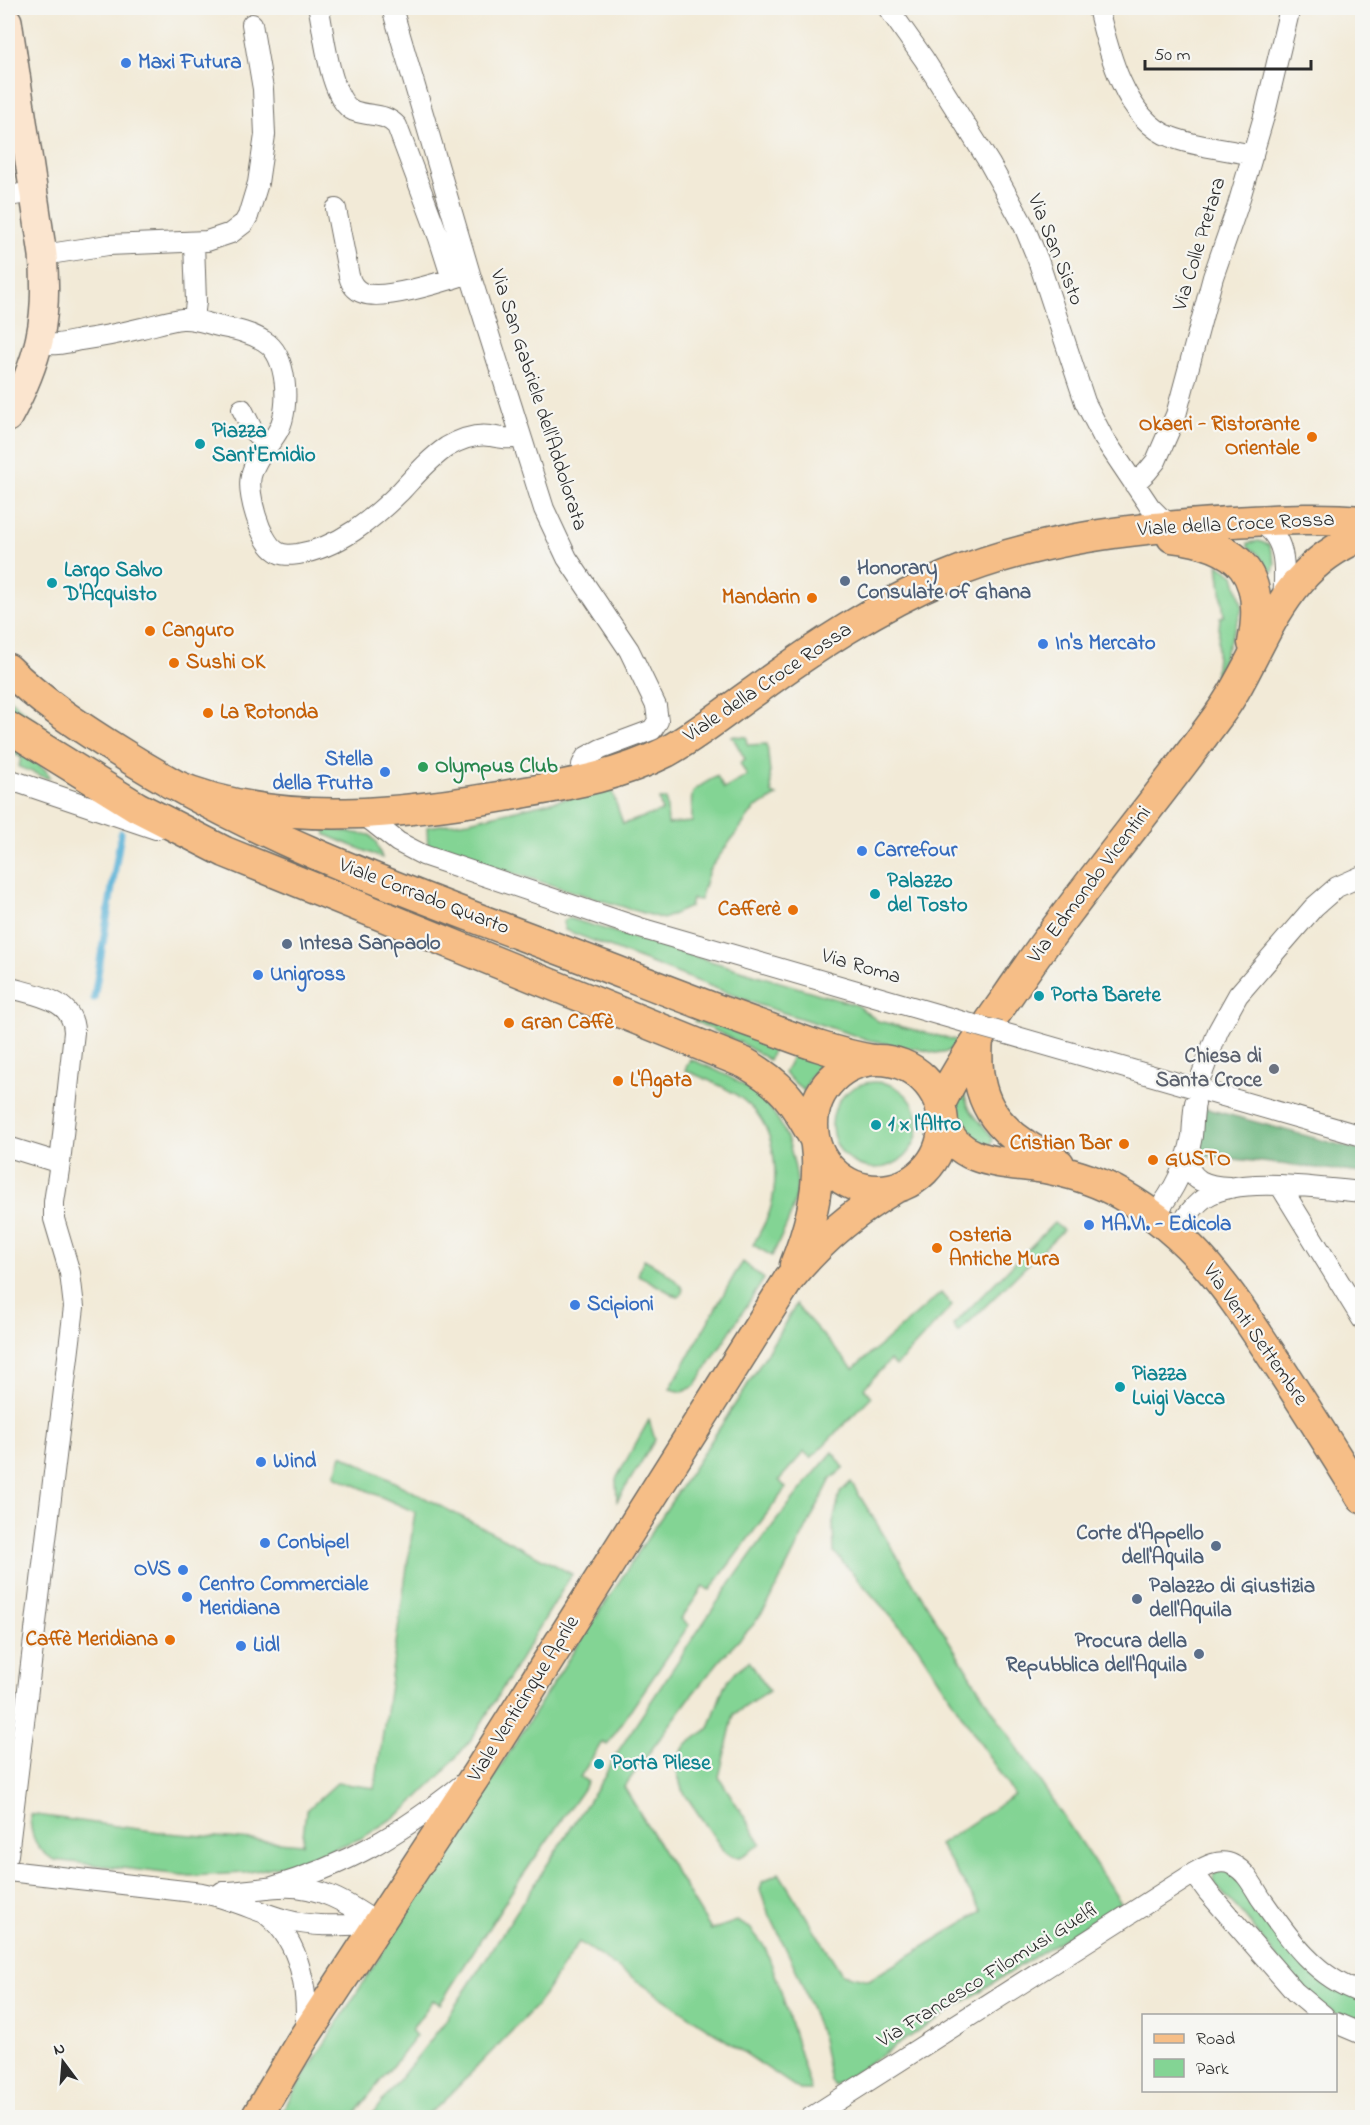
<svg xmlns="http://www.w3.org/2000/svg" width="1370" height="2125" font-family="'Indie Flower',sans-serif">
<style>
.green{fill:#83d494;stroke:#578060;stroke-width:1.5}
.forest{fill:#6ab67e;stroke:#4a7054;stroke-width:1.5}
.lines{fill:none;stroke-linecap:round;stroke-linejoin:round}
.stream{stroke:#5ab2d7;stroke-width:7}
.minor-casing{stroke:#716e67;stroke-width:22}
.secondary-casing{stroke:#716e67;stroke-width:30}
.primary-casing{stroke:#716e67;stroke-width:33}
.minor{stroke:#fff;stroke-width:20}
.secondary{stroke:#fbe5cf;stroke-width:27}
.primary{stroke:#f6be87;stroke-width:30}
.minor-bridge-casing{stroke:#716e67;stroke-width:22;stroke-linecap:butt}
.minor-bridge{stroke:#fff;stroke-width:20}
.shop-dot{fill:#3f7fe0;stroke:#f6f6f2;stroke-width:2}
.food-dot{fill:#e8710a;stroke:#f6f6f2;stroke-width:2}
.culture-dot{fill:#0f9aa8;stroke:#f6f6f2;stroke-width:2}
.service-dot{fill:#5c6f8a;stroke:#f6f6f2;stroke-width:2}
.leisure-dot{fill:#2e9e5b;stroke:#f6f6f2;stroke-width:2}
.worship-dot{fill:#6b7280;stroke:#f6f6f2;stroke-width:2}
.labels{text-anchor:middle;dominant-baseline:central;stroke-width:4.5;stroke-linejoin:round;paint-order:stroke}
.shop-label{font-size:21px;font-weight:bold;fill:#366cbe;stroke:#f6f6f2;text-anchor:start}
.street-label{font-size:21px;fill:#2b2b2b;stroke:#f6f6f2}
.food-label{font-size:21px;font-weight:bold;fill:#c56008;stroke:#f6f6f2;text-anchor:start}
.culture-label{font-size:21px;font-weight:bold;fill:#0d838f;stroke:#f6f6f2;text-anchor:start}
.service-label{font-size:21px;font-weight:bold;fill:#4e5e75;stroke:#f6f6f2;text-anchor:start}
.leisure-label{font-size:21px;font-weight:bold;fill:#27864d;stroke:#f6f6f2;text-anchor:start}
.worship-label{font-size:21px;font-weight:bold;fill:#5b616d;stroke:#f6f6f2;text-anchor:end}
</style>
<rect width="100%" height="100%" fill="#f6f6f2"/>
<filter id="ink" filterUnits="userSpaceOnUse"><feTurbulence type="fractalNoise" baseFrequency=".0167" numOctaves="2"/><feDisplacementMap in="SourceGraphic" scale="12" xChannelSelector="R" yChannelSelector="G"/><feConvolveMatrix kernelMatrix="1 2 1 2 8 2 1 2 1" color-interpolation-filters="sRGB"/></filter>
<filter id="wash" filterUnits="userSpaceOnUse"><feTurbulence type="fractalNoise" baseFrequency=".008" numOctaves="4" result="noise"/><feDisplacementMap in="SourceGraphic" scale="24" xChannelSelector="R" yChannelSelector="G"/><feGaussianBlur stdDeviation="1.35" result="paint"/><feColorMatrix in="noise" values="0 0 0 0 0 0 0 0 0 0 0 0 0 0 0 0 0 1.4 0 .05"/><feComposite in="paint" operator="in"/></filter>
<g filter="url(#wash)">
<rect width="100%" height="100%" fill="#f2ead7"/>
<!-- green -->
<path class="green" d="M 13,285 L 13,300 L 8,333 L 8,293 Z
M 1259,541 L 1269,545 L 1275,562 L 1273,571 L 1270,571 L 1257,553 L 1248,547 L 1248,543 Z
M 1218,564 L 1234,575 L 1242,605 L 1241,612 L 1215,680 L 1220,617 L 1224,616 Z
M 8,698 L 56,738 L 54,741 L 8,712 Z
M 732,736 L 747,737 L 748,745 L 767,744 L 772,794 L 777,796 L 754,809 L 709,870 L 700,900 L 692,899 L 690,907 L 663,919 L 470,860 L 428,851 L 427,827 L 469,821 L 611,788 L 623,824 L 662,811 L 659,799 L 666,799 L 668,824 L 692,822 C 692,788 686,794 717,776 L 724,789 L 747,776 L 740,763 L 745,759 Z
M 8,746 C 20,753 44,763 50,777 L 47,778 L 19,767 L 21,757 L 8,752 Z
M 325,829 L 370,835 L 376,842 L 382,858 L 326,835 Z
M 568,918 L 856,1005 L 878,1021 L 959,1041 L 949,1051 L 935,1053 L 917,1048 L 907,1048 L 869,1040 L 759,1005 L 565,930 L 563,922 Z
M 696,1017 L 775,1046 L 769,1060 L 741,1043 L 694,1021 Z
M 794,1053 L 822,1062 L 811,1076 L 804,1091 L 784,1073 Z
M 690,1059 C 739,1079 780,1099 792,1155 C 795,1168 799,1183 796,1196 C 792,1217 781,1237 772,1256 L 753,1245 C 759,1233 768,1220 771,1207 C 779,1175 776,1130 750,1106 C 733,1089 707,1080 685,1070 Z
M832 1125a43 43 0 1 1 86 0a43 43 0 1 1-86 0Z
M 963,1088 C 968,1116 978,1117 992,1137 L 993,1141 L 990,1145 L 979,1147 L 954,1122 L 955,1103 Z
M 1054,1223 L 1063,1230 L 958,1333 L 953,1325 Z
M 644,1259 C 659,1267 672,1275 683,1289 L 681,1295 L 678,1297 L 638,1275 Z
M 743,1262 L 764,1279 L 695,1386 L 683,1392 L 670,1389 L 735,1274 Z
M 941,1293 L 952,1306 L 896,1366 L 890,1360 L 864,1388 L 871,1397 L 811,1458 L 804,1452 L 779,1480 L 786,1488 L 710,1590 L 703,1587 L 681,1619 L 689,1625 L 607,1745 L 602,1742 L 580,1777 L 588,1782 L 514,1888 L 440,2004 L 433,2000 L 411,2030 L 416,2036 L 352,2117 L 278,2117 L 564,1666 L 745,1389 L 796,1305 L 853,1369 Z
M 649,1420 L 655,1440 L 617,1501 L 616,1479 Z
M 833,1452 L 844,1468 L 831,1479 L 768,1604 L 753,1625 L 720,1660 L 691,1696 L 624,1787 L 711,1930 L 737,1921 L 750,1928 L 765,1947 L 779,1985 L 811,2090 L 800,2090 L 579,1942 L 536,2006 L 444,2101 L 423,2117 L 379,2117 L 373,2113 L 444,2023 L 605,1776 L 611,1762 C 682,1656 749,1546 833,1452 Z
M 342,1455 L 572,1574 L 473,1737 L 442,1774 L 404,1811 L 362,1838 L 298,1862 L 245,1873 L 190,1876 L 54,1860 C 36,1849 30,1837 30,1814 L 167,1833 L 302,1844 L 306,1811 L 337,1783 L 375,1788 L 415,1512 L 335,1476 Z
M 851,1482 L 985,1699 L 1121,1903 L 994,1982 L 834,2086 L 830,2081 L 822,2039 L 798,1974 L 766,1907 L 760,1890 L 762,1882 L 779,1873 L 842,1974 L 869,1980 L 982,1911 L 939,1845 L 1014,1795 L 917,1646 L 834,1552 L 833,1523 L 840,1493 Z
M 749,1661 L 769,1691 L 734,1714 L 719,1777 L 761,1843 C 747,1853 738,1865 723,1850 L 682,1790 L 676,1768 L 679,1756 L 685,1746 L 709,1728 L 724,1686 L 736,1671 Z
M 1229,1867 L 1263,1908 L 1362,2000 L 1362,2025 C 1309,2011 1277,1956 1245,1917 C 1236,1905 1222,1895 1214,1882 L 1214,1874 Z"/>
<!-- forest -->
<path class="forest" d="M 1204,1108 L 1362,1151 L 1362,1173 L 1207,1156 L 1203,1154 L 1200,1144 Z"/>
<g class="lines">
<!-- stream -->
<path class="stream" d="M 94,998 L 121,833"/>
</g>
</g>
<g filter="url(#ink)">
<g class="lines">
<defs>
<path id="minor" d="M 392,8 L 470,274 L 544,509 L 567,558 L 629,650 L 656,706 L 658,721 L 652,730 L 601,749 L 586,757 L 582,765 L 584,780
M 888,8 L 924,59 L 990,164 L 1024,226 L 1038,260 L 1085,402 L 1103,437 L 1150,507 L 1160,517 L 1174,526
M 1098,8 C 1108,50 1125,120 1171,137 C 1196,147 1226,149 1253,155
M 319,10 C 324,33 330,101 354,111 C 370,117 384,112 397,126 L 439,238 L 452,279
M 8,196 L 34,192
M 336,209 L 349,276 C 351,284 355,290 363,293 C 383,301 442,282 464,275
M 194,242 L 196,302 L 194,318
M 43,255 L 108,245 L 207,241 L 231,233 L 244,223 L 248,216 L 258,183 L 265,135 L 263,89 L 252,24
M 40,343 C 55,346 65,343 80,340 C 101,337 122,333 142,328 C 155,325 169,320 182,319 C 196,318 208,324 222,327 C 237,330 251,333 264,341 C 288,355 290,407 279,429 C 271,445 255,457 251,476 C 247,493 260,541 276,551 C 282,556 290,555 298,554 C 338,548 373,519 401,491 C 415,476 429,459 447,447 C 459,440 475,434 490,436 C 502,438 509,440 521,436
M 242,409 L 253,431 L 268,446
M 1134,484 L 1147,472 L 1156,461 L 1176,415 L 1213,277 L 1237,208 L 1265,113 L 1290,8
M 1255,521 C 1289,533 1285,572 1283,601
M 8,779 L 156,829
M 360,812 L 398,842 L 423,855 L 640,928 L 971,1024
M 8,987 C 33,995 74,998 74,1032 L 60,1163 L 8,1147
M 1000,1032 L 1362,1136
M 1202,1074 L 1218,1031 L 1238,995 L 1314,907 L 1337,887 L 1362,876
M 1187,1156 C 1188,1182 1208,1186 1229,1187
M 1281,1187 L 1362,1319
M 1154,1216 C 1173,1192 1187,1166 1192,1136 C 1193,1125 1193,1114 1195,1103
M 1175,1232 C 1184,1220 1193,1205 1206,1197 C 1241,1175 1321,1189 1362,1192
M 8,1855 L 74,1307 L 70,1273 L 54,1219 L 54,1202 L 60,1163
M 8,1871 L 202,1893 C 231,1898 257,1912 286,1920 C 316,1928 347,1925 378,1924
M 1194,1873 L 1208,1892 L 1295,1992 L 1324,2016
M 269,1888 C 348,1865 399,1835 463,1784
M 222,1892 C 241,1892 260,1888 279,1887 C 317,1884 348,1903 378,1924
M 267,1915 C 301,1942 309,1993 305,2034
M 1336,2023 L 1362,2034
M 810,2118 L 1194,1873 C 1206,1866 1220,1858 1233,1865 C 1246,1871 1253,1886 1260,1897 C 1288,1937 1314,1977 1362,1993"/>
<path id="secondary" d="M 8,21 L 43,255 C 49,320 39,361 8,418"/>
<path id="primary" d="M 1172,537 C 1241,545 1266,574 1253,643
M 8,669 C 39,700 77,725 115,749 C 266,846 439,903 606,967 C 660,988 713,1009 768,1028 C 802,1041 837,1054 873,1060
M 8,727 L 137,807 L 225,852 L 745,1063 C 782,1084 793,1100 813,1136
M 170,783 C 278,831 413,813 526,792 C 573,784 623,774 666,752 C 697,735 726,711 755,691 C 814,648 877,606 945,577 C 1035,539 1132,528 1230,522 C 1274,520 1318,517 1362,521
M 978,1039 C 972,1109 1002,1135 1059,1164
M813 1125a65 65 0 1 1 130 0a65 65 0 1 1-130 0Z
M 940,1104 C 958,1067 981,1034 1005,1000 C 1071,902 1148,812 1218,716 C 1250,673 1264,621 1300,580 C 1317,560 1338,546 1362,536
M 943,1124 C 961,1168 1011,1161 1050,1169 C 1075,1174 1100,1182 1122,1195 C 1193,1236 1228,1289 1272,1356 C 1303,1403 1333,1451 1362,1498
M 795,1265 C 810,1228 821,1186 816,1146
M 256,2118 L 301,2042 L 478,1772 L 789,1279 C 819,1242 854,1212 895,1188"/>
</defs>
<!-- minor casing -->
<use href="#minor" class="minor-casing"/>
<!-- secondary casing -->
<use href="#secondary" class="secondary-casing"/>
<!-- primary casing -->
<use href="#primary" class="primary-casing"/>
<!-- minor -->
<use href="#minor" class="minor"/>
<!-- secondary -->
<use href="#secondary" class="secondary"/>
<!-- primary -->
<use href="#primary" class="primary"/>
<defs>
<path id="minor-bridge" d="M 971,1024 L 1000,1032"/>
</defs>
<!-- minor-bridge casing -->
<use href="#minor-bridge" class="minor-bridge-casing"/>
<!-- minor-bridge -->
<use href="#minor-bridge" class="minor-bridge"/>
</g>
</g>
<!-- markers -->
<g class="shop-dot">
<circle cx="126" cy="63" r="6"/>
<circle cx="1043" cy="644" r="6"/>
<circle cx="385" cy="772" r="6"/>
<circle cx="862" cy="851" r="6"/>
<circle cx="258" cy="975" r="6"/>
<circle cx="1089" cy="1225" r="6"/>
<circle cx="575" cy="1305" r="6"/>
<circle cx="261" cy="1462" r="6"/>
<circle cx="265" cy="1543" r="6"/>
<circle cx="183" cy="1570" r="6"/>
<circle cx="187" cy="1597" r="6"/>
<circle cx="241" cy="1646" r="6"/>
</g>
<g class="food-dot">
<circle cx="1312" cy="437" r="6"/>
<circle cx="812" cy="598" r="6"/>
<circle cx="150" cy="631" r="6"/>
<circle cx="174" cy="663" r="6"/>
<circle cx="208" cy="713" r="6"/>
<circle cx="793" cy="910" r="6"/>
<circle cx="509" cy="1023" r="6"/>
<circle cx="618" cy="1081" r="6"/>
<circle cx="1124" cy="1144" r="6"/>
<circle cx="1153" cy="1160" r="6"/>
<circle cx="937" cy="1248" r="6"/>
<circle cx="170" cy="1640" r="6"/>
</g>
<g class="culture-dot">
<circle cx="200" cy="444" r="6"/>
<circle cx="52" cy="583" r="6"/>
<circle cx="875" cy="894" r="6"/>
<circle cx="1039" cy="996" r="6"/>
<circle cx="876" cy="1125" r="6"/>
<circle cx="1120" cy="1387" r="6"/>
<circle cx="599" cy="1764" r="6"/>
</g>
<g class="service-dot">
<circle cx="845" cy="581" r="6"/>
<circle cx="287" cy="944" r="6"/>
<circle cx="1216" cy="1546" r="6"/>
<circle cx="1137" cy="1599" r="6"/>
<circle cx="1199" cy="1654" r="6"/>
</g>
<circle class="leisure-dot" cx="423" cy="767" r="6"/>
<circle class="worship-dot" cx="1274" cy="1069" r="6"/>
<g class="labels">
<!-- shop labels -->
<g class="shop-label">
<text x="138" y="63">Maxi Futura</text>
<text x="1055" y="644">In's Mercato</text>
<text x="373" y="760" text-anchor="end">Stella<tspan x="373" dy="24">della Frutta</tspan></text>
<text x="874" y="851">Carrefour</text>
<text x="270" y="975">Unigross</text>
<text x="1101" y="1225">MA.VI. - Edicola</text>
<text x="587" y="1305">Scipioni</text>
<text x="273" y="1462">Wind</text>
<text x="277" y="1543">Conbipel</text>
<text x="171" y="1570" text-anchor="end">OVS</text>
<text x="199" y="1585">Centro Commerciale<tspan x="199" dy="24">Meridiana</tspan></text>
<text x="253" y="1646">Lidl</text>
</g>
<!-- street labels -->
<g class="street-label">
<text transform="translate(1200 244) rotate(-73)">Via Colle Pretara</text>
<text transform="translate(1055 250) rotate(68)">Via San Sisto</text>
<text transform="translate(538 400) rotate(72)">Via San Gabriele dell'Addolorata</text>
<text transform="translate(1236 525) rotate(-3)">Viale della Croce Rossa</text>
<text transform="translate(768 683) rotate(-34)">Viale della Croce Rossa</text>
<text transform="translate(1090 885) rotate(-53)">Via Edmondo Vicentini</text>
<text transform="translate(424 897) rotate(21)">Viale Corrado Quarto</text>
<text transform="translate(861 967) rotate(16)">Via Roma</text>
<text transform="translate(1255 1335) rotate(55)">Via Venti Settembre</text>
<text transform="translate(524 1699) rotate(-58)">Viale Venticinque Aprile</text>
<text transform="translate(989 1975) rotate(-32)">Via Francesco Filomusi Guelfi</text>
</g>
<!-- food labels -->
<g class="food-label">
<text x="1300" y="425" text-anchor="end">Okaeri - Ristorante<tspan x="1300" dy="24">Orientale</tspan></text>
<text x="800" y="598" text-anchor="end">Mandarin</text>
<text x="162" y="631">Canguro</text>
<text x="186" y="663">Sushi OK</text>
<text x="220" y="713">La Rotonda</text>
<text x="781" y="910" text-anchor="end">Cafferè</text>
<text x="521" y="1023">Gran Caffè</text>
<text x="630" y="1081">L'Agata</text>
<text x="1112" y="1144" text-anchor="end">Cristian Bar</text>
<text x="1165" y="1160">GUSTO</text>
<text x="949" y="1236">Osteria<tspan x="949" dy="24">Antiche Mura</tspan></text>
<text x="158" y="1640" text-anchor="end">Caffè Meridiana</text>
</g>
<!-- culture labels -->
<g class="culture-label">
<text x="212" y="432">Piazza<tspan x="212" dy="24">Sant'Emidio</tspan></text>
<text x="64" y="571">Largo Salvo<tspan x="64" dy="24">D'Acquisto</tspan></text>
<text x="887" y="882">Palazzo<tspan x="887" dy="24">del Tosto</tspan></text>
<text x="1051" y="996">Porta Barete</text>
<text x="888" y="1125">1 x l'Altro</text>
<text x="1132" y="1375">Piazza<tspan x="1132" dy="24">Luigi Vacca</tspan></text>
<text x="611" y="1764">Porta Pilese</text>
</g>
<!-- service labels -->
<g class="service-label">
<text x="857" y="569">Honorary<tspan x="857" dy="24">Consulate of Ghana</tspan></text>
<text x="299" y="944">Intesa Sanpaolo</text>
<text x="1204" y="1534" text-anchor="end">Corte d'Appello<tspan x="1204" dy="24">dell'Aquila</tspan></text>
<text x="1149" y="1587">Palazzo di Giustizia<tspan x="1149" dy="24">dell'Aquila</tspan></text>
<text x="1187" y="1642" text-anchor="end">Procura della<tspan x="1187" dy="24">Repubblica dell'Aquila</tspan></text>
</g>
<!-- leisure labels -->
<g class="leisure-label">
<text x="435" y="767">Olympus Club</text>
</g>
<!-- worship labels -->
<g class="worship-label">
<text x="1262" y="1057">Chiesa di<tspan x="1262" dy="24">Santa Croce</tspan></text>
</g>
</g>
<!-- margin -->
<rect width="1370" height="2125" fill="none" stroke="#f6f6f2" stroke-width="30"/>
<!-- legend -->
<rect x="1142" y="2014" width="195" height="78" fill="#f6f6f2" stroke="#a5a5a2" stroke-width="1.5"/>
<rect x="1154" y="2034" width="30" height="9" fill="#f6be87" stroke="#a5a5a2" stroke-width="1.5"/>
<text x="1196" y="2044" font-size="18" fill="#2b2b2b">Road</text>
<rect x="1154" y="2059" width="30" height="18" fill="#83d494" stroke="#a5a5a2" stroke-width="1.5"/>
<text x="1196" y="2074" font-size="18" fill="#2b2b2b">Park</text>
<!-- north arrow -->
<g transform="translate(63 2062) rotate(344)" stroke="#f6f6f2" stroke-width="4.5" paint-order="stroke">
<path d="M0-4.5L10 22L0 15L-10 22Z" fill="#2b2b2b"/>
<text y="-9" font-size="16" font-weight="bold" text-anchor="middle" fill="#2b2b2b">N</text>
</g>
<!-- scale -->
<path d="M1145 60v9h166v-9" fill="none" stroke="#2b2b2b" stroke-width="3"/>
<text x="1154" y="60" font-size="18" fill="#2b2b2b" stroke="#f6f6f2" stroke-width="4.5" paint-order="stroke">50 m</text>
</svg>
